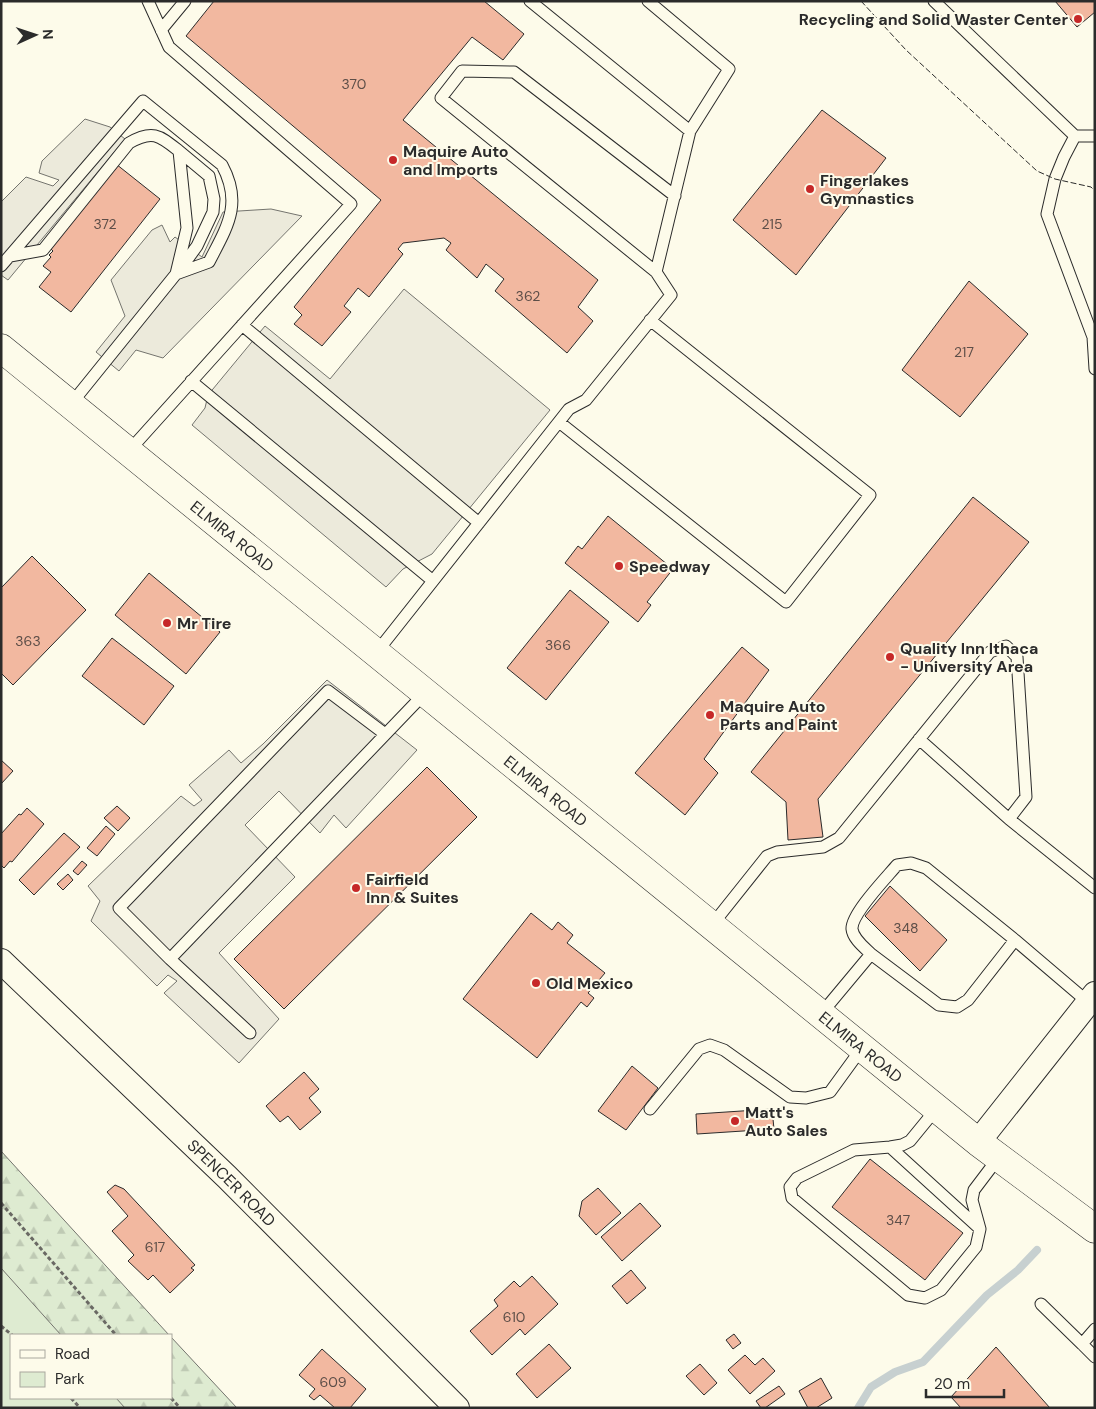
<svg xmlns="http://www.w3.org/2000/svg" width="1096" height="1409" font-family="'DM Sans',sans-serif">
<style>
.forest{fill:url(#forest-firs);stroke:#74746e}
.park{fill:#deebd1;stroke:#74746e}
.parking{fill:#eceadb;stroke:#74746e}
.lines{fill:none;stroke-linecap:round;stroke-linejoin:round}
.stream{stroke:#c7d0d0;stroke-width:8}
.building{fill:#f2b8a0;stroke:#2b2b2b}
.lane-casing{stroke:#2b2b2b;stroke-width:13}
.street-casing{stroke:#2b2b2b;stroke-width:26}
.highway-casing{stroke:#2b2b2b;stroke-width:29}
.path{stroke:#6a6964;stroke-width:3;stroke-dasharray:4 2.5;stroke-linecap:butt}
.lane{stroke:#fdfbea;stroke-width:11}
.street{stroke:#fdfbea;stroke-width:24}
.highway{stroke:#fdfbea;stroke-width:28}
.fence{stroke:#2b2b2b;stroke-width:1;stroke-dasharray:6 2.5;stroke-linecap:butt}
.poi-dot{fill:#c62828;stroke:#fdfbea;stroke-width:2}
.labels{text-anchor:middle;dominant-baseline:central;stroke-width:4;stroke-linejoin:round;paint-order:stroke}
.number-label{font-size:14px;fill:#5d4e48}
.poi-label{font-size:16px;font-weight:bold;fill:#2b2b2b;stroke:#fdfbea;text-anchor:start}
.street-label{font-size:16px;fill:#2b2b2b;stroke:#fdfbea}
</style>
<defs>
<pattern id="forest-firs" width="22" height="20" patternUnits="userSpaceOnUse" patternTransform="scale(1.25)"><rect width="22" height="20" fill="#deebd1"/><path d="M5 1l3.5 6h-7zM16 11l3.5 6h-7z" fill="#bfcab4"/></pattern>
</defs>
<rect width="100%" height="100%" fill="#fdfbea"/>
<!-- forest -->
<path class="forest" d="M 1,1151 L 169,1335 L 11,1335 L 11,1398 L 171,1398 L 171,1337 L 237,1408 L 1,1408 Z"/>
<!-- park -->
<path class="park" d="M 1,1268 L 61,1335 L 11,1335 L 11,1398 L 116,1398 L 125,1408 L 1,1408 Z"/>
<!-- parking -->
<path class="parking" d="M 85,119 L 110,127 L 125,139 L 8,280 L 1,275 L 1,202 L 26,177 L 53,186 L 59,180 L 39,173 L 42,161 Z
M 271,209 L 302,216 L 163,358 L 136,350 L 119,371 L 96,352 L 125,316 L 111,280 L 152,230 L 162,225 L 170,242 L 175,237 L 202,257 L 223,212 Z
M 404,289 L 550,410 L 432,554 L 403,569 L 386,587 L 192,425 L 205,408 L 208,395 L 265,326 L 330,379 Z
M 327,680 L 417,750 L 346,828 L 334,815 L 320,833 L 279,791 L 245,825 L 295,877 L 219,953 L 279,1019 L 239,1063 L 164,993 L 177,981 L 168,975 L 157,986 L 91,921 L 100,901 L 88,886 L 181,796 L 194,806 L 202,800 L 189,785 L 229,750 L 241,763 L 263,744 Z"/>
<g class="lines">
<!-- stream -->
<path class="stream" d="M 858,1408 L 871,1387 L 895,1372 L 923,1362 L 987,1295 L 1018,1270 L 1037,1250"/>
</g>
<!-- building -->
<path class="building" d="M 214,1 L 484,1 L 524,34 L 503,60 L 472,37 L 403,120 L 598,280 L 578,307 L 593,321 L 567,353 L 495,291 L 504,279 L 486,264 L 477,278 L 446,250 L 451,243 L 444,238 L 403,243 L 398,249 L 403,254 L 369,297 L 358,288 L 344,306 L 351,312 L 322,346 L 294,324 L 302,315 L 294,307 L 381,200 L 186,36 Z
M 1055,1 L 1095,1 L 1095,12 L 1077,27 Z
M 822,110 L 886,158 L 796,275 L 733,220 Z
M 116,164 L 160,199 L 71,312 L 39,287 L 51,272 L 43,266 L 51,257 L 49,255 L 53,251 L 50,248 Z
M 969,281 L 1028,334 L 960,417 L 902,370 Z
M 973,497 L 1029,542 L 818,799 L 823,837 L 788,840 L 786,802 L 751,772 Z
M 608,516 L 673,569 L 647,602 L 651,605 L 638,622 L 565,563 L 578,546 L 582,549 Z
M 32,556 L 86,610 L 13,685 L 1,673 L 1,588 Z
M 149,573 L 220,632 L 186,674 L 115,615 Z
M 570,590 L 609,622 L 546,700 L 507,668 Z
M 112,638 L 174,686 L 144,725 L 82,676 Z
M 742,647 L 769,670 L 704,759 L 718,773 L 685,815 L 635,773 Z
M 1,760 L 13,771 L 1,784 Z
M 427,767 L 477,817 L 284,1009 L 234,959 Z
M 117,806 L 130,818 L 118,831 L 104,818 Z
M 27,808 L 44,824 L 12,862 L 10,861 L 4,868 L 1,865 L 1,834 L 19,814 L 21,815 Z
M 106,826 L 115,834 L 97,856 L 87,848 Z
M 64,833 L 80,847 L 34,895 L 19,880 Z
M 82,861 L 87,865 L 78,875 L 73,871 Z
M 68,874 L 73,880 L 63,890 L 57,884 Z
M 890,886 L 947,940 L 920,971 L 865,916 Z
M 531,913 L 552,930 L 558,922 L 573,935 L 567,943 L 605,973 L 588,993 L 594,998 L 587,1007 L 581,1002 L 537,1058 L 463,999 Z
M 632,1066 L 658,1088 L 626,1130 L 598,1111 Z
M 304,1072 L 319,1089 L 309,1098 L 321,1112 L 300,1130 L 288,1116 L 280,1122 L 266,1106 Z
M 772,1109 L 774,1129 L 697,1134 L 696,1114 Z
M 870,1159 L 963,1233 L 925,1280 L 832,1207 Z
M 115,1185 L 124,1189 L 195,1265 L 191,1268 L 194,1270 L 170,1293 L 153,1275 L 148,1280 L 128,1261 L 134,1255 L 112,1231 L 128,1216 L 107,1192 Z
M 598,1188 L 621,1213 L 596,1235 L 579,1216 L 582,1201 Z
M 640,1203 L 661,1226 L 622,1261 L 601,1237 Z
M 631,1270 L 646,1288 L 627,1304 L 612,1286 Z
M 532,1276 L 558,1304 L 525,1335 L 520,1329 L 492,1355 L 470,1331 L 498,1306 L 494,1300 L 514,1281 L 520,1287 Z
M 734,1334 L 741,1343 L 733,1349 L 726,1340 Z
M 549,1344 L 571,1368 L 537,1398 L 516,1374 Z
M 996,1347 L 1050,1408 L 961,1408 L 951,1397 Z
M 322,1349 L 366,1389 L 350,1408 L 335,1408 L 320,1395 L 314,1400 L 309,1396 L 315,1389 L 299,1375 Z
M 745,1355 L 755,1365 L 763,1358 L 775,1371 L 750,1394 L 728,1370 Z
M 700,1364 L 717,1383 L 704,1395 L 686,1376 Z
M 821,1378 L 832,1398 L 816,1408 L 808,1408 L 799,1391 Z
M 779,1386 L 785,1394 L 765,1408 L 761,1408 L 756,1401 Z"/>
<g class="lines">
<defs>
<path id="lane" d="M 530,1 L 690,131
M 934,1 L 1075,136
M 161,30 L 185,1
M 1075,136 L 1064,157 L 1055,179 L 1047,214 L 1093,337 L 1095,369
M 1075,136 L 1095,136
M 10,256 L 43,250 L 129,143 C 153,129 160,136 179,151 L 187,228 L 176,274
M 1,266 L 143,101 L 222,165 C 243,204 227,227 209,262 L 176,274 L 71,404
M 179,271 L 197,246 L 213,212 L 214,199 L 209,176 L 179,151
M 656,272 L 441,98 L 462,71 L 514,72 L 675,196
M 242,325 L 479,523
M 191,381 L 433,581
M 559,422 L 786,602 L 870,495 L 650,320
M 128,452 L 351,204 L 169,47 L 148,1
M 376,653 L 569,409 L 586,400 L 671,295 L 656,272 L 690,131 L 729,69 L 648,1
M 385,734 L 328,691 L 119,908 L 170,959 L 425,693
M 919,739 L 1009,819
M 712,925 L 767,856 L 777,852 L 823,847 L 839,838 L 990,652 L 1006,646 L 1017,657 L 1026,797 L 1009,819 L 1095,888
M 871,954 C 865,948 853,939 852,929 C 851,914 887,877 897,865 L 911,863 L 926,868 L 1015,940
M 170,959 L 250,1033
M 821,1014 L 871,954 L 939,1005 L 957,1007 L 968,1000 L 1015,940 L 1089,1003
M 937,1108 L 910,1141 L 902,1145 L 890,1147 L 854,1150 L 797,1178 L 790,1187 L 792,1198 L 908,1295 L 925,1298 L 941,1290 L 976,1247 L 980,1229 L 972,1200 L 974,1190 L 999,1157
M 650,1109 L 699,1049 L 710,1045 L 724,1050 L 790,1097 L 806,1098 L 830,1092 L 862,1048
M 890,1147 L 979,1228
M 1041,1304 L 1082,1344 L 1095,1329
M 1082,1344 L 1095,1357"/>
<g id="street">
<path id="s1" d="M 1,961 L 227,1177 L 457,1408"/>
<path d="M 978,1142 L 1095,994"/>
</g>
<g id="highway">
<path id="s2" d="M 1,348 L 978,1142 L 1095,1229"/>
</g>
</defs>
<!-- lane casing -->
<use href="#lane" class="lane-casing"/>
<!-- street casing -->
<use href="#street" class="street-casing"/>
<!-- highway casing -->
<use href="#highway" class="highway-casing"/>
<!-- path -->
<path class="path" d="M 1,1203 L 116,1335
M 1,1326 L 12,1335
M 71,1398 L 80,1408
M 171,1398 L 180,1408"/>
<!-- lane -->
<use href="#lane" class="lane"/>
<!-- street -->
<use href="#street" class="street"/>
<!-- highway -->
<use href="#highway" class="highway"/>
<!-- fence -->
<path class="fence" d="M 861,1 L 906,50 L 1037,171 L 1055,179 L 1091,187 L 1095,191"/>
</g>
<!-- markers -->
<g class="poi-dot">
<circle cx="1078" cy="19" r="5"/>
<circle cx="393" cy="160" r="5"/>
<circle cx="810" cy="189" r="5"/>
<circle cx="619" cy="566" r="5"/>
<circle cx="167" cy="623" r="5"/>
<circle cx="890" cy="657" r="5"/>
<circle cx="710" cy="715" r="5"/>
<circle cx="356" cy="888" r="5"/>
<circle cx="536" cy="983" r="5"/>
<circle cx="735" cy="1121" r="5"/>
</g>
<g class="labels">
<!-- number labels -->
<g class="number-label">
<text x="354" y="84">370</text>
<text x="105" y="224">372</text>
<text x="772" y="224">215</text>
<text x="528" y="296">362</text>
<text x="964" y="352">217</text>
<text x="28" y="641">363</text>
<text x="558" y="645">366</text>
<text x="906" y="928">348</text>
<text x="898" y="1220">347</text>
<text x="155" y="1247">617</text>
<text x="514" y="1317">610</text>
<text x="333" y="1382">609</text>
</g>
<!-- poi labels -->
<g class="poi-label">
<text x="1068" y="19" text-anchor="end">Recycling and Solid Waster Center</text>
<text x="403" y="151">Maquire Auto<tspan x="403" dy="18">and Imports</tspan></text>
<text x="820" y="180">Fingerlakes<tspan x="820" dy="18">Gymnastics</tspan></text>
<text x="629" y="566">Speedway</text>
<text x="177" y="623">Mr Tire</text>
<text x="900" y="648">Quality Inn Ithaca<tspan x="900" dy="18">- University Area</tspan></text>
<text x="720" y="706">Maquire Auto<tspan x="720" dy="18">Parts and Paint</tspan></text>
<text x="366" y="879">Fairfield<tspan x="366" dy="18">Inn &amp; Suites</tspan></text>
<text x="546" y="983">Old Mexico</text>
<text x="745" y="1112">Matt's<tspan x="745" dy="18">Auto Sales</tspan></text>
</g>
<!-- street labels -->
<g class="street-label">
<text stroke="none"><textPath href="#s2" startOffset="298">ELMIRA ROAD</textPath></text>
<text stroke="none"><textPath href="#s2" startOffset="702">ELMIRA ROAD</textPath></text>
<text stroke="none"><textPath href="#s2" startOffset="1108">ELMIRA ROAD</textPath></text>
<text stroke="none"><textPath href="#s1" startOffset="320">SPENCER ROAD</textPath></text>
</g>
</g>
<!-- border -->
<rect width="1096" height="1409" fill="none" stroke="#2b2b2b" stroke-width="5"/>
<!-- legend -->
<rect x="10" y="1334" width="162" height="65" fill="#fdfbea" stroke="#a9a89e"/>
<rect x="20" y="1350" width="25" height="8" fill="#fdfbea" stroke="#a9a89e"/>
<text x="55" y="1359" font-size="15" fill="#2b2b2b">Road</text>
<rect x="20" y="1372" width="25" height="15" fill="#deebd1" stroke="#a9a89e"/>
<text x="55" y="1384" font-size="15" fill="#2b2b2b">Park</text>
<!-- north arrow -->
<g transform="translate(35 35) rotate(87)" stroke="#fdfbea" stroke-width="4" paint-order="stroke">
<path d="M0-4L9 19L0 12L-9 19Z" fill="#2b2b2b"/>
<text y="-8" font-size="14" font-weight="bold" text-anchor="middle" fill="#2b2b2b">N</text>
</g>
<!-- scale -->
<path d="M926 1389v8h78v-8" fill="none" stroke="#2b2b2b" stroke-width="2.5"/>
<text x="934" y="1389" font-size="15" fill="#2b2b2b" stroke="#fdfbea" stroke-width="4" paint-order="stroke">20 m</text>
</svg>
